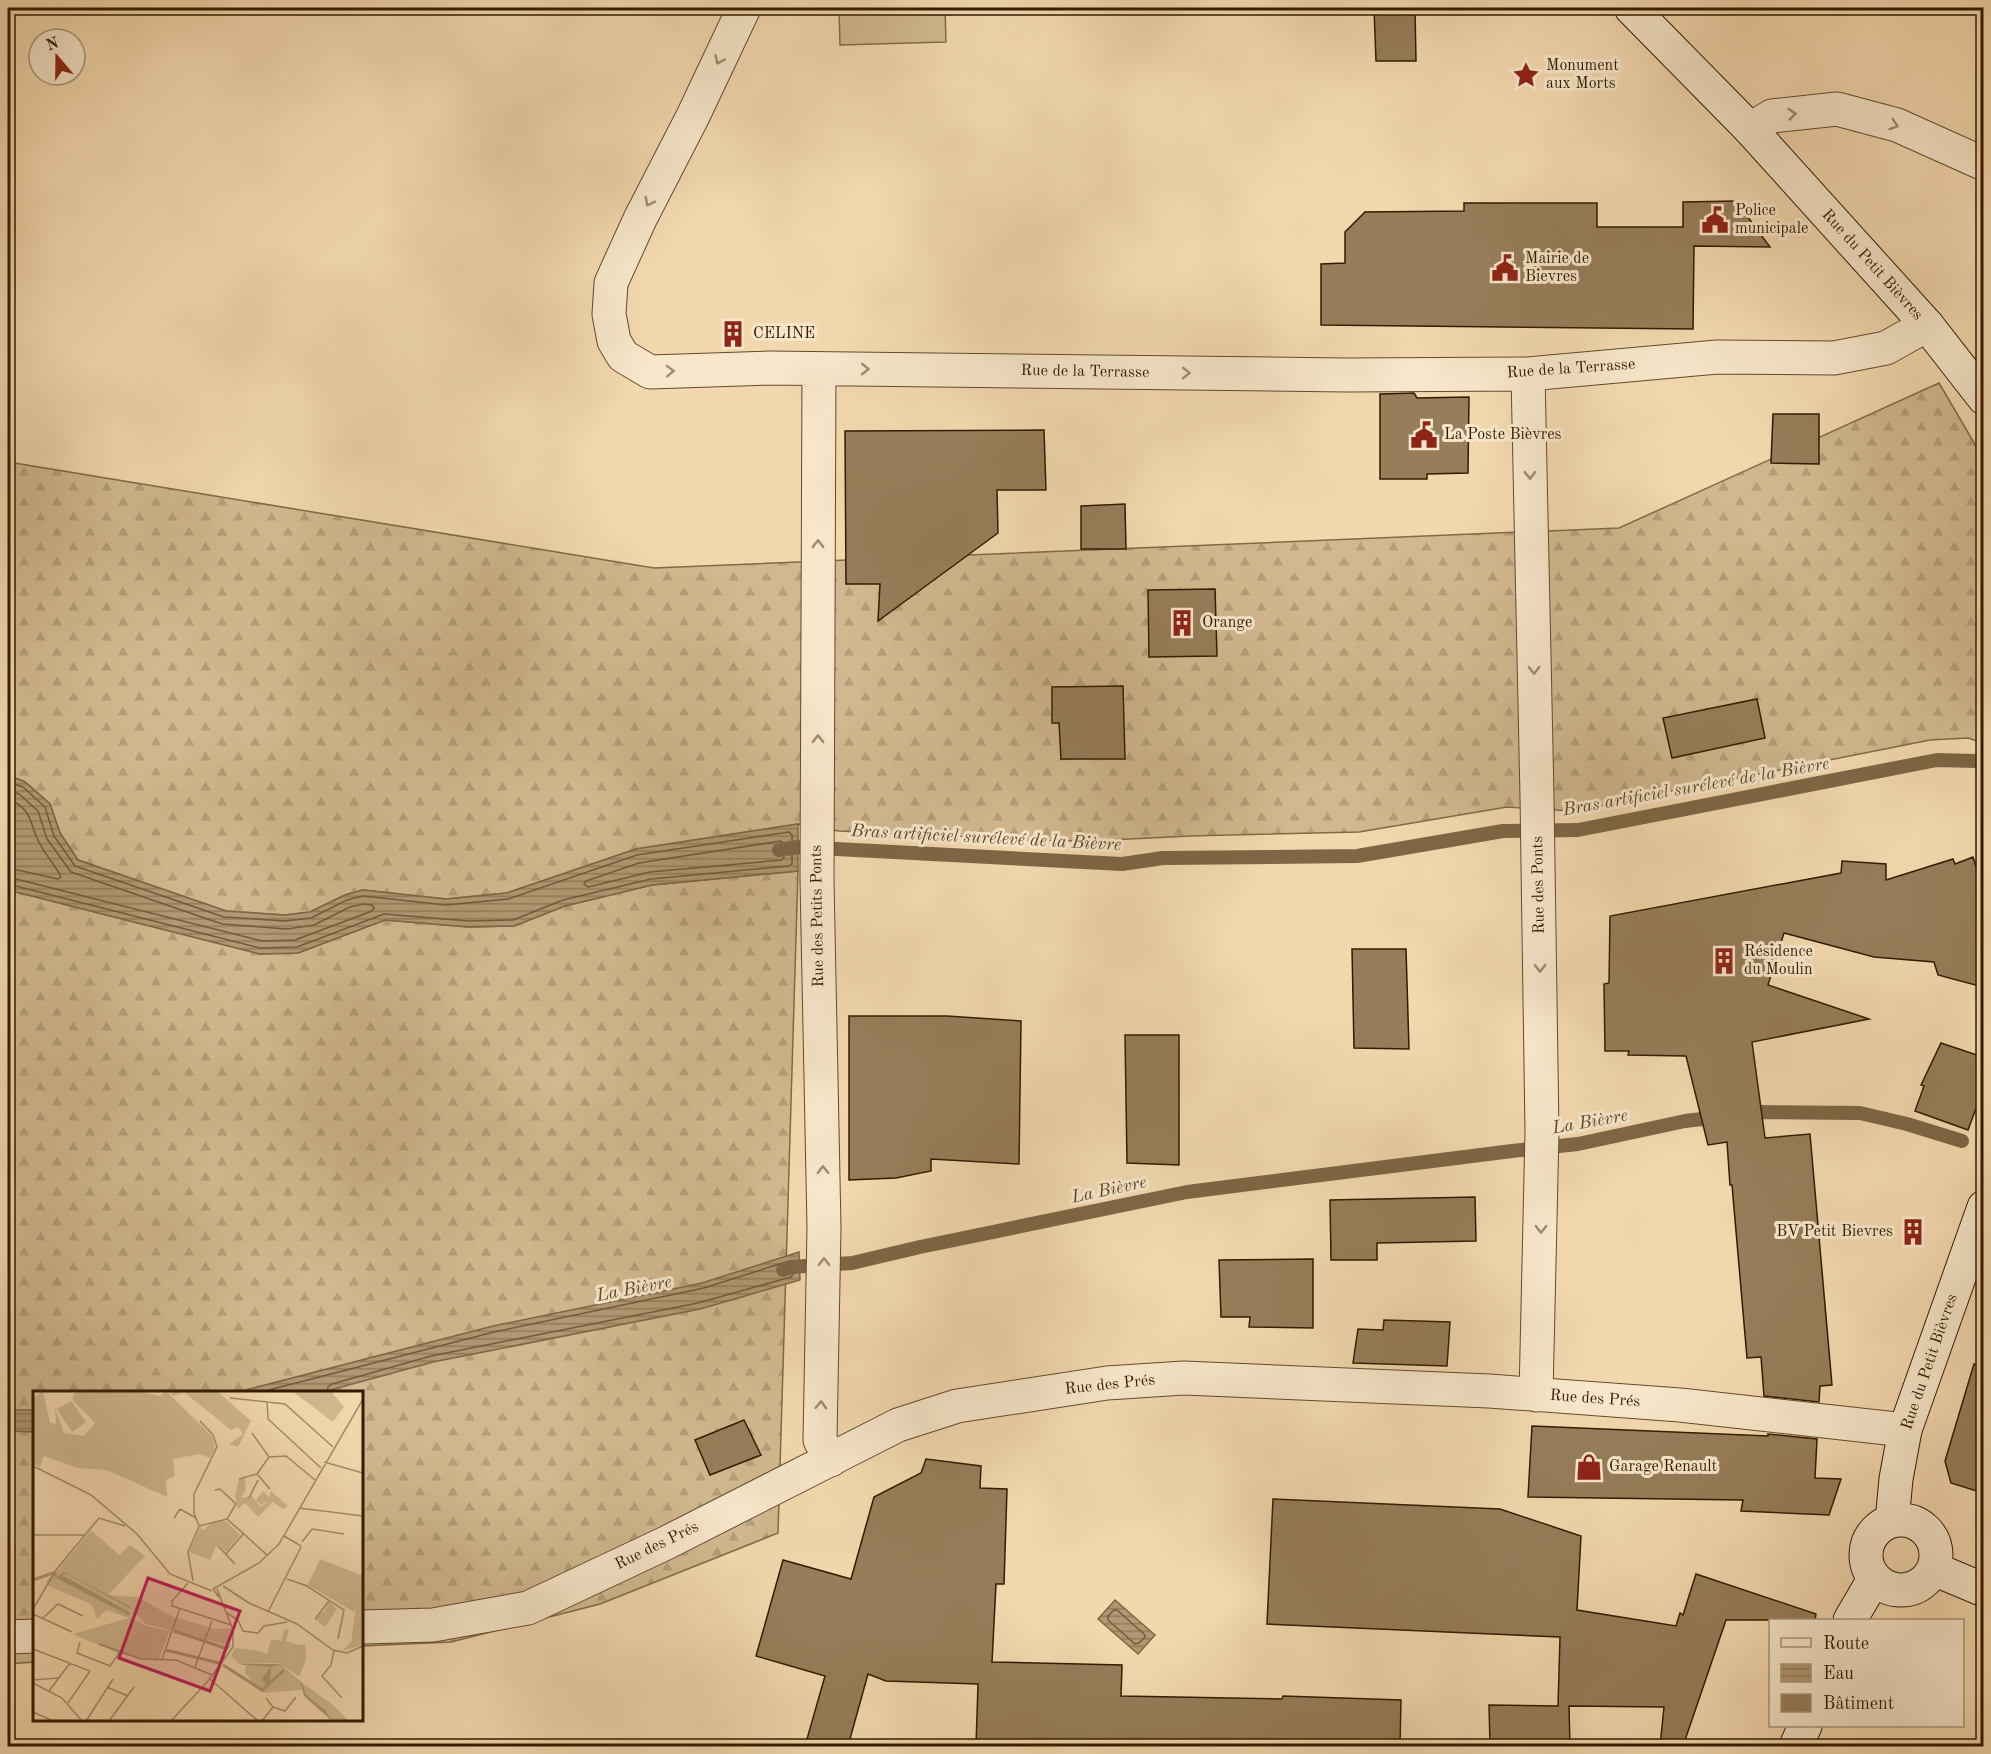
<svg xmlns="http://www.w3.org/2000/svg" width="1991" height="1754" font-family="'Old Standard TT',serif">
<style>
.forest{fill:url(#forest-firs);stroke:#826a48;stroke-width:1.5}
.pitch{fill:#d2b890;stroke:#826a48;stroke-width:1.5}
.water{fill:url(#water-rules);stroke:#7f6645;stroke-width:1.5}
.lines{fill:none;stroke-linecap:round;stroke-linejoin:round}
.shore{stroke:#725a3a;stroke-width:1.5}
.stream{stroke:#7f6645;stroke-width:14}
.building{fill:#977d5a;stroke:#331b00;stroke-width:1.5}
.street-casing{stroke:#634a2c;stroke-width:35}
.secondary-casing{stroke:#331b00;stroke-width:35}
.street{stroke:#f7e6ca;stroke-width:33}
.secondary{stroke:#f7e6ca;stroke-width:33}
.oneway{stroke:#9f8b6f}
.labels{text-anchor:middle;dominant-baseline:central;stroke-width:6;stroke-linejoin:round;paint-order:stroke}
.poi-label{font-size:16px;fill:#331b00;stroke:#f7e6ca;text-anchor:start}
.street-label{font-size:16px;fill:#331b00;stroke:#f7e6ca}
.water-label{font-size:18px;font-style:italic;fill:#5f4728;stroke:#f7e6ca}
.inset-river{fill:none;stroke:#b29873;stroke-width:3}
.inset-road{fill:none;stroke:#a68c68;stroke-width:1.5}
.view{fill:#c2185b;fill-opacity:0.15;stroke:#c2185b;stroke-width:3}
.inset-edge{fill:none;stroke:#331b00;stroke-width:3}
</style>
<defs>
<pattern id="forest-firs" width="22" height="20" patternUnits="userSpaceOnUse" patternTransform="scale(1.5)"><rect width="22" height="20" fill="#d2b890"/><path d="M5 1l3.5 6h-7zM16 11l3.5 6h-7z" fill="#b59e7a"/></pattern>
<pattern id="water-rules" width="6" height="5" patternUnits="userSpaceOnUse" patternTransform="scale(1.5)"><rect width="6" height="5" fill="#b29873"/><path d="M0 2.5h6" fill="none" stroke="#917b5c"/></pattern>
</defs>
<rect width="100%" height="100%" fill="#f3d8ae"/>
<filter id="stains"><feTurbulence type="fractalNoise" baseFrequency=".00333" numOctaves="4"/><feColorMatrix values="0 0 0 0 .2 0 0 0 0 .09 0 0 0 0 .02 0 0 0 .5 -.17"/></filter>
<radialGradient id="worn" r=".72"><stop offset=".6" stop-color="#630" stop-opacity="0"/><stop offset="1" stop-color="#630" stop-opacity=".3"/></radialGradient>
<!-- forest -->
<path class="forest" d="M 1939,383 L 1983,458 L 1983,743 L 1968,738 L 1930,740 L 1573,811 L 1507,807 L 1359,832 L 1190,836 L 1089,841 L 1028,840 L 839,831 L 798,824 L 636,849 L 507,893 L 446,899 L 363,890 L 345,895 L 310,912 L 285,915 L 226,911 L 78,860 L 60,833 L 50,804 L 25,782 L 8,775 L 8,462 L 654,568 L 1619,528 Z
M 798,871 L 778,1533 L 600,1604 L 451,1642 L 362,1646 L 362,1392 L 34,1392 L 34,1662 L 8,1664 L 8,890 L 260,954 L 298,953 L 385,920 L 469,927 L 514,926 L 565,906 L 652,885 Z"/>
<!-- pitch -->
<path class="pitch" d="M 839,8 L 945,8 L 946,42 L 840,45 Z"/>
<!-- water -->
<path class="water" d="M 8,775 L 25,782 L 50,804 L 60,833 L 78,860 L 226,911 L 285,915 L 310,912 L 345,895 L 363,890 L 446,899 L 507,893 L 636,849 L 798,824 L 798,871 L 652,885 L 565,906 L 514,926 L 469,927 L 385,920 L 298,953 L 260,954 L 8,890 Z
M 799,1252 L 800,1280 L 700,1309 L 433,1362 L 323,1392 L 238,1392 L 493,1326 L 702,1283 Z
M 8,1410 L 34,1410 L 34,1432 L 8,1431 Z
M 1115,1600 L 1155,1635 L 1138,1654 L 1098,1619 Z"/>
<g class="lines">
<!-- shore -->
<path class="shore" d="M 8,782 L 23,787 L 45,807 L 54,836 L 75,866 L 224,917 L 285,921 L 311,918 L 347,900 L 363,896 L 446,905 L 508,899 L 637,855 L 789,832 L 792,835 L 792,864 L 789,866 L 651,879 L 563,900 L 513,920 L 469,921 L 384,914 L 297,947 L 260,948 L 8,884
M 8,790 L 19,794 L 38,811 L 47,839 L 71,872 L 222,924 L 287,929 L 314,925 L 350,907 L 364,904 L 372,905 L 374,908 L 372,911 L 295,940 L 262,941 L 8,877
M 8,799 C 34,809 29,825 40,844 C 46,856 56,866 61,877 L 58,879 L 8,868
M 781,841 L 784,844 L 784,857 L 782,860 L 650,872 L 588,887 L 584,884 L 586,881 L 639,863 Z
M 261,1392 L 494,1332 L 704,1288 L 789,1261 L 793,1263 L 793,1274 L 791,1277 L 698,1303 L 431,1356 L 332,1384 L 328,1387 L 327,1392
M 1114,1610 L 1117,1610 L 1144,1634 L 1145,1637 L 1139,1643 L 1135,1644 L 1108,1620 L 1108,1616 Z"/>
<!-- stream -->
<path class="stream" d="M 779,850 L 798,847 L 1122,864 L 1163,858 L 1357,856 L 1503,831 L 1578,830 L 1937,760 L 1976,761 L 1984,764
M 1744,1114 L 1760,1112 L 1860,1113 L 1907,1124 L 1962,1141
M 783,1270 L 791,1267 L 852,1263 L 920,1247 L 1187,1192 L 1512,1151 L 1578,1144 L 1685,1121 L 1719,1117"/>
</g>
<!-- building -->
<path class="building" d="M 1374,8 L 1415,8 L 1416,61 L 1376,61 Z
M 1736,201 L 1770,247 L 1694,246 L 1693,329 L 1321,325 L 1321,264 L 1345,263 L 1345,232 L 1365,212 L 1464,211 L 1464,203 L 1597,203 L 1597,227 L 1683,227 L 1683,202 Z
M 1414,393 L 1417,398 L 1469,397 L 1468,473 L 1427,474 L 1427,479 L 1380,479 L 1380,394 Z
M 1773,414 L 1819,414 L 1819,464 L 1771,463 Z
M 1044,430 L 1046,490 L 997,490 L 998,533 L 878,621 L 880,584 L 846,584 L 845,431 Z
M 1125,504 L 1126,549 L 1081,549 L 1081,506 Z
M 1215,589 L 1217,656 L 1149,657 L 1148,590 Z
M 1123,686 L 1125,759 L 1061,759 L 1059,723 L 1052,723 L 1052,687 Z
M 1757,699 L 1765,738 L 1672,758 L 1663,718 Z
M 1973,857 L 1983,889 L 1983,987 L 1938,975 L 1934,962 L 1874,957 L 1784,933 L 1768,985 L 1869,1019 L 1752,1042 L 1765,1138 L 1810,1134 L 1832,1385 L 1820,1386 L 1819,1402 L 1764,1396 L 1761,1357 L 1747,1358 L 1732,1185 L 1730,1185 L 1727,1142 L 1708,1145 L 1686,1056 L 1628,1055 L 1629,1051 L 1605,1051 L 1604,984 L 1609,983 L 1610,916 L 1841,873 L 1842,861 L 1886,864 L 1886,880 L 1953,859 L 1955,864 Z
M 1352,949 L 1406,949 L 1409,1049 L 1354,1048 Z
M 849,1016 L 947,1016 L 1021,1021 L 1019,1164 L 931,1159 L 931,1171 L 896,1178 L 849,1180 Z
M 1125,1035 L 1179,1035 L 1179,1165 L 1127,1163 Z
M 1941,1043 L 1983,1057 L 1983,1089 L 1968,1130 L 1915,1111 L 1924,1086 L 1921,1085 Z
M 1475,1197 L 1476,1241 L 1377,1243 L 1377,1260 L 1331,1260 L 1330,1200 Z
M 1313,1259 L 1313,1328 L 1249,1327 L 1250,1317 L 1221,1317 L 1219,1260 Z
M 1384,1320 L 1450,1322 L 1447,1366 L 1353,1363 L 1358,1329 L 1383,1330 Z
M 1974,1364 L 1983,1366 L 1983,1493 L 1951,1483 L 1945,1461 Z
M 744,1420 L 761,1455 L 710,1475 L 695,1440 Z
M 1532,1426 L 1768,1436 L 1768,1434 L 1817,1439 L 1815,1478 L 1841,1479 L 1829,1515 L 1741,1511 L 1743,1500 L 1528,1497 Z
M 926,1459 L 981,1466 L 980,1488 L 1007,1489 L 1004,1584 L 996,1584 L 992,1662 L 1122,1665 L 1121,1696 L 1282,1699 L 1283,1696 L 1401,1700 L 1400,1746 L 976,1746 L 978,1684 L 886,1681 L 868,1674 L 848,1746 L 805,1746 L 825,1676 L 756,1656 L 783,1560 L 851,1579 L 874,1497 L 921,1473 Z
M 1273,1499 L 1500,1509 L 1581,1536 L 1577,1610 L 1676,1626 L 1680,1613 L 1683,1615 L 1696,1574 L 1816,1614 L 1815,1620 L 1726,1620 L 1683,1746 L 1660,1746 L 1664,1707 L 1569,1706 L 1570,1746 L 1490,1746 L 1489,1705 L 1558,1706 L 1560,1637 L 1267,1624 Z"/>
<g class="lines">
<defs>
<path id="street" d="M 744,8 L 693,116 L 640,219 L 611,283 L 609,314 L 614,341 L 623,356 L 650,372 L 770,368 L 1346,375 L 1528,374 L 1717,357 L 1834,358 L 1886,348 L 1927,325
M 1750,129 L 1772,116 L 1837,109 L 1897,125 L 1984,164
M 819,369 L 817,880 L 824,1228 L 820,1440 L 831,1460
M 1528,374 L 1537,797 L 1542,1132 L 1536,1395
M 362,1627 L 433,1625 L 528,1608 L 666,1543 L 898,1425 L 957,1406 L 1107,1383 L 1184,1378 L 1489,1391 L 1680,1405 L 1905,1430
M 8,1637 L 34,1636"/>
<path id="secondary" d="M 1631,8 L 1750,129 L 1927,325 L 1984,398
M1866 1555a35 35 0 1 1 70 0a35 35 0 1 1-70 0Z
M 1892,1521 L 1896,1479 L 1905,1430 L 1984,1207
M 1934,1569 L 1984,1590
M 1850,1620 L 1874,1579
M 1796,1746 L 1805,1726"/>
</defs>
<!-- street casing -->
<use href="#street" class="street-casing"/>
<!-- secondary casing -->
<use href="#secondary" class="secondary-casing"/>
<!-- street -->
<use href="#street" class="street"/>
<!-- secondary -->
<use href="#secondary" class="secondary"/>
</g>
<!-- one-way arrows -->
<defs><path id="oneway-chevron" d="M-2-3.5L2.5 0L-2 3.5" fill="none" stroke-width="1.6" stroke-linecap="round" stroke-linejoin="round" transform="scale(1.5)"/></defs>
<g class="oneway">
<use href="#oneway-chevron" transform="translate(719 60) rotate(115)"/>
<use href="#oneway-chevron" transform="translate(1792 114) rotate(-6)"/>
<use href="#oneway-chevron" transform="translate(1894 125) rotate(18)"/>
<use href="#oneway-chevron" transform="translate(649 202) rotate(117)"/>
<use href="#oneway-chevron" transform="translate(865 369) rotate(1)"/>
<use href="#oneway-chevron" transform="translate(670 371) rotate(-2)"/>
<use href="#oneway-chevron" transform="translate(1186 373) rotate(1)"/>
<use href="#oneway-chevron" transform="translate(1530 475) rotate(89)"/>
<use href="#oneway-chevron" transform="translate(818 544) rotate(-90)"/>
<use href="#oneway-chevron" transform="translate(1534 670) rotate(89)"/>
<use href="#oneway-chevron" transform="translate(818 739) rotate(-90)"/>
<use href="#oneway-chevron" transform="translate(1540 968) rotate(89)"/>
<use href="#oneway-chevron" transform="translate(823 1170) rotate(-91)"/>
<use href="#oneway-chevron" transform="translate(1541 1229) rotate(91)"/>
<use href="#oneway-chevron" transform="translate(824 1262) rotate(-90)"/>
<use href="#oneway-chevron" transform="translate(821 1405) rotate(-88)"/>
</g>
<!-- icons -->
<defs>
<symbol id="sight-bare" viewBox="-9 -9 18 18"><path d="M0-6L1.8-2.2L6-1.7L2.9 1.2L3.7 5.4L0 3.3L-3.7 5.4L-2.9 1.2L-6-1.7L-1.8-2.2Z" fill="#8f2418" stroke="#f7e6ca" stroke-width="2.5" paint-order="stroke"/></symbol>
<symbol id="civic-bare" viewBox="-9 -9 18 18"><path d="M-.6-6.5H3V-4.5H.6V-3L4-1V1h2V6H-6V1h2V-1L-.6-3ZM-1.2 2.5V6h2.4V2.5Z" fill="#8f2418" stroke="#f7e6ca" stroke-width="2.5" paint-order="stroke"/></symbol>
<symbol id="building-bare" viewBox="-9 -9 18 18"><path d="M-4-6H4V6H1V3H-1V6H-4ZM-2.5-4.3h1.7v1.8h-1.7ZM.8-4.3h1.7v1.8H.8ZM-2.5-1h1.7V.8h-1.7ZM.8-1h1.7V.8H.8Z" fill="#8f2418" stroke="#f7e6ca" stroke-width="2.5" paint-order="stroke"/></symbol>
<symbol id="shop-bare" viewBox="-9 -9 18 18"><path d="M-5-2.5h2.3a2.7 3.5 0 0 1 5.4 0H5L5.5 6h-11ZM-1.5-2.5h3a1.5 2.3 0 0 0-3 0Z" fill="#8f2418" stroke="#f7e6ca" stroke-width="2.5" paint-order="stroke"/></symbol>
</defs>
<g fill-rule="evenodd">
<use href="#sight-bare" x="1507" y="56" width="38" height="38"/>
<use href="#civic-bare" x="1696" y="201" width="38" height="38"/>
<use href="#civic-bare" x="1486" y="249" width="38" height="38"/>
<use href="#building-bare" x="714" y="315" width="38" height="38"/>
<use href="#civic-bare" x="1405" y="416" width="38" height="38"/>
<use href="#building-bare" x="1163" y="604" width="38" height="38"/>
<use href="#building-bare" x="1705" y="942" width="38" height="38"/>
<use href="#building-bare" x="1894" y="1213" width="38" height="38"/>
<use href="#shop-bare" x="1570" y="1448" width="38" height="38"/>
</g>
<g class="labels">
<!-- poi labels -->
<g class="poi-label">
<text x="1546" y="66">Monument<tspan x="1546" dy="18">aux Morts</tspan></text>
<text x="1735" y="211">Police<tspan x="1735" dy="18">municipale</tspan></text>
<text x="1525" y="259">Mairie de<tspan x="1525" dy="18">Bievres</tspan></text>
<text x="753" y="334">CELINE</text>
<text x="1444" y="435">La Poste Bièvres</text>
<text x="1202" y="623">Orange</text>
<text x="1744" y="952">Résidence<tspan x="1744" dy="18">du Moulin</tspan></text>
<text x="1893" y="1232" text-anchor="end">BV Petit Bievres</text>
<text x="1609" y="1467">Garage Renault</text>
</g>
<!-- street labels -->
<g class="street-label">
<text transform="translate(1872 265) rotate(48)">Rue du Petit Bièvres</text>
<text transform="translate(1571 369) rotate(-4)">Rue de la Terrasse</text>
<text transform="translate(1085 372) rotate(1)">Rue de la Terrasse</text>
<text transform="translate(1539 885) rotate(-91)">Rue des Ponts</text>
<text transform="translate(818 916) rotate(-91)">Rue des Petits Ponts</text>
<text transform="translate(1930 1362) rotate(-71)">Rue du Petit Bièvres</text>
<text transform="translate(1110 1385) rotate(-6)">Rue des Prés</text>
<text transform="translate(1595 1399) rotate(4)">Rue des Prés</text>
<text transform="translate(657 1546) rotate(-26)">Rue des Prés</text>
</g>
<!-- water labels -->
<g class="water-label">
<text transform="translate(1696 787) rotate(-10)">Bras artificiel surélevé de la Bièvre</text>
<text transform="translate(986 838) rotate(3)">Bras artificiel surélevé de la Bièvre</text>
<text transform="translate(1590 1122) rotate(-10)">La Bièvre</text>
<text transform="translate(1109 1190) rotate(-12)">La Bièvre</text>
<text transform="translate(634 1289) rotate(-11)">La Bièvre</text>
</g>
</g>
<!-- overview -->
<g transform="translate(33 1391)">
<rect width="330" height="330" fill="#f3d8ae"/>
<path d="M 212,85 L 213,99 L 208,107 L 219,105 L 228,116 L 236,109 L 228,114 L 223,109 L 230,100 L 236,106 L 238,100 L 255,115 L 250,118 L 240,111 L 225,126 L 212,112 L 205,118 L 202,104 L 206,89 Z" fill="#d2b890"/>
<path d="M 10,0 L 17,32 L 23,33 L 22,17 L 31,42 L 51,45 L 62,32 L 39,8 L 43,0 L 103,0 L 127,5 L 133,0 L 179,45 L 182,58 L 177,67 L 166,63 L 140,68 L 142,85 L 133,89 L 134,106 L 74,79 L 45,77 L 11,65 L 7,76 L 0,73 L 0,7 ZM 136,0 L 184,0 L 218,30 L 205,56 L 196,53 L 210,43 L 205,36 L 198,39 L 151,1 L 140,5 ZM 259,0 L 298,0 L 311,16 L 300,31 ZM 26,178 L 75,204 L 105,206 L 136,224 L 181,238 L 198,237 L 197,258 L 191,253 L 113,233 L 102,222 L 99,227 L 113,235 L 137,240 L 125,270 L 87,263 L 40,243 L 96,227 L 73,219 L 64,228 L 59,214 L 16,195 L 13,190 ZM 272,253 L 273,269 L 266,285 L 244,272 L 210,273 L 198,266 L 202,257 L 222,259 L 260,271 L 265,254 ZM 245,273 L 267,291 L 269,299 L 229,302 L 212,282 L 213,275 ZM 264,288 L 300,314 L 316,330 L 299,330 L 273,304 Z" fill="#d2b890"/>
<path d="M 181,130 L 193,130 L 207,144 L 193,161 L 186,154 L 182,157 L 177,169 L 156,161 L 167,136 L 170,139 Z" fill="#d2b890"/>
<path d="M 58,139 L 86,164 L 97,154 L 112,165 L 75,204 L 26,178 Z" fill="#d2b890"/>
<path d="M 330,198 L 330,254 L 309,260 L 318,251 L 324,209 ZM 296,211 L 304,218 L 292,236 L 282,228 L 290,220 L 296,224 L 291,220 ZM 252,238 L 256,238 L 253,250 L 265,254 L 260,271 L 234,264 L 238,248 L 248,250 Z" fill="#d2b890"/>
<path d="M 38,10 L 53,31 L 39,41 L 24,18 ZM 287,168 L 328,184 L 330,180 L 330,198 L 321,221 L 275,194 Z" fill="#d2b890"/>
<path d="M 31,181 L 96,215 L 98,218 L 34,183 L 29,184 L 98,222 L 95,224 L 23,187 ZM 197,268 L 210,273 L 246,273 L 269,292 L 273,304 L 293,320 L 299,330 L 271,305 L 267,291 L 246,274 L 238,276 L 237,290 L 233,293 L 229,288 L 237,276 L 210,274 Z" fill="#b29873"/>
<path class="inset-river" d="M 0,189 L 20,182 L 24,185M 141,240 L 195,258M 133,259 L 186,272M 190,274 L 229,299 L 251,279"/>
<path class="inset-road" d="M 197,7 L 252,13 L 300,56M 234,10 L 235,28 L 288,77M 219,42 L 236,66M 291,71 L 330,82M 0,75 L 58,104 L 104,143 L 137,183 L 179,200M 224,83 L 237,98M 206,88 L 224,83 L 236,66 L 253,65 L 282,89M 182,99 L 187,98 L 203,113 L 194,128M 216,107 L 225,89M 266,117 L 330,125M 141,127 L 147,118 L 163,127M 166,135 L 161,122 L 161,103 L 184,56 L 180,44 L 167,30M 166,135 L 194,128 L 234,164M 0,144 L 52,144M 251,145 L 268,155M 269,151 L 279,138 L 311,143M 185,155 L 202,173M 193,163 L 211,142M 254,188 L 274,195 L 311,219 L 305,248M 160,190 L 155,161 L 166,135M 155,192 L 139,210 L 139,215 L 198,234M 190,195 L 216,212 L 264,233 L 300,259 L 314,262 L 330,255M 186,206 L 180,198 L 226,172 L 246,153 L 330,8M 0,218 L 23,179 L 66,127 L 92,135M 235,221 L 268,156M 194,222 L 205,229 L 210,240 L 225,242 L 231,235 L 254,231M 0,223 L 39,241M 10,227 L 25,213 L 50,225M 282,228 L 296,210M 47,251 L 44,262 L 77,275 L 87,261M 66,253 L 108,268 L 143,269 L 179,284M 0,258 L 57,280 L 35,312M 301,260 L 298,274 L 289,285 L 309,307M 129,268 L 147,217M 162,276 L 179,230M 177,288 L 225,330M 0,289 L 25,287M 0,292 L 29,307 L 49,330M 74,296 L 95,305M 16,300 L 37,272M 240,316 L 252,320 L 263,306M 0,321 L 20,330M 53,330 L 80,288M 76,330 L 101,296M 138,330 L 175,290 L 200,256 L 200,239 L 184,198M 229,330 L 240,316 L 233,307"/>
<path class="view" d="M 115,187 L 207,220 L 177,300 L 86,267 Z"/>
<rect width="330" height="330" class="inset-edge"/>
</g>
<!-- margin -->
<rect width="1991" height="1754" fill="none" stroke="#f3d8ae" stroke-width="30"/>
<rect x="9" y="9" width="1973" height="1736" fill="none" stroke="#331b00" stroke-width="3"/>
<rect x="15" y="15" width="1961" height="1724" fill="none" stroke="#331b00" stroke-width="1.5"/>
<!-- legend -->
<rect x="1769" y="1619" width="195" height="108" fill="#f7e6ca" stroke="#a99579" stroke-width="1.5"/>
<rect x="1781" y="1638" width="30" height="9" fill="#f7e6ca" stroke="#a99579" stroke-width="1.5"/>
<text x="1823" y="1649" font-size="18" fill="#331b00">Route</text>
<rect x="1781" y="1664" width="30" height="18" fill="url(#water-rules)" stroke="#a99579" stroke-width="1.5"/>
<text x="1823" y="1679" font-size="18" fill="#331b00">Eau</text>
<rect x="1781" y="1694" width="30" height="18" fill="#977d5a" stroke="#a99579" stroke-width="1.5"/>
<text x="1823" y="1709" font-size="18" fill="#331b00">Bâtiment</text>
<!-- north arrow -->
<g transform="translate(57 57) rotate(340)"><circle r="28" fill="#f7e6ca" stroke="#a99579" stroke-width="1.5"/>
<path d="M0-4.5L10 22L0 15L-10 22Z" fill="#8f2418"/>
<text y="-9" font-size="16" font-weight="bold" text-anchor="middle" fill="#331b00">N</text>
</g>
<rect width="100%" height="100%" filter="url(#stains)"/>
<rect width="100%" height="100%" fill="url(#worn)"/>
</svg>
